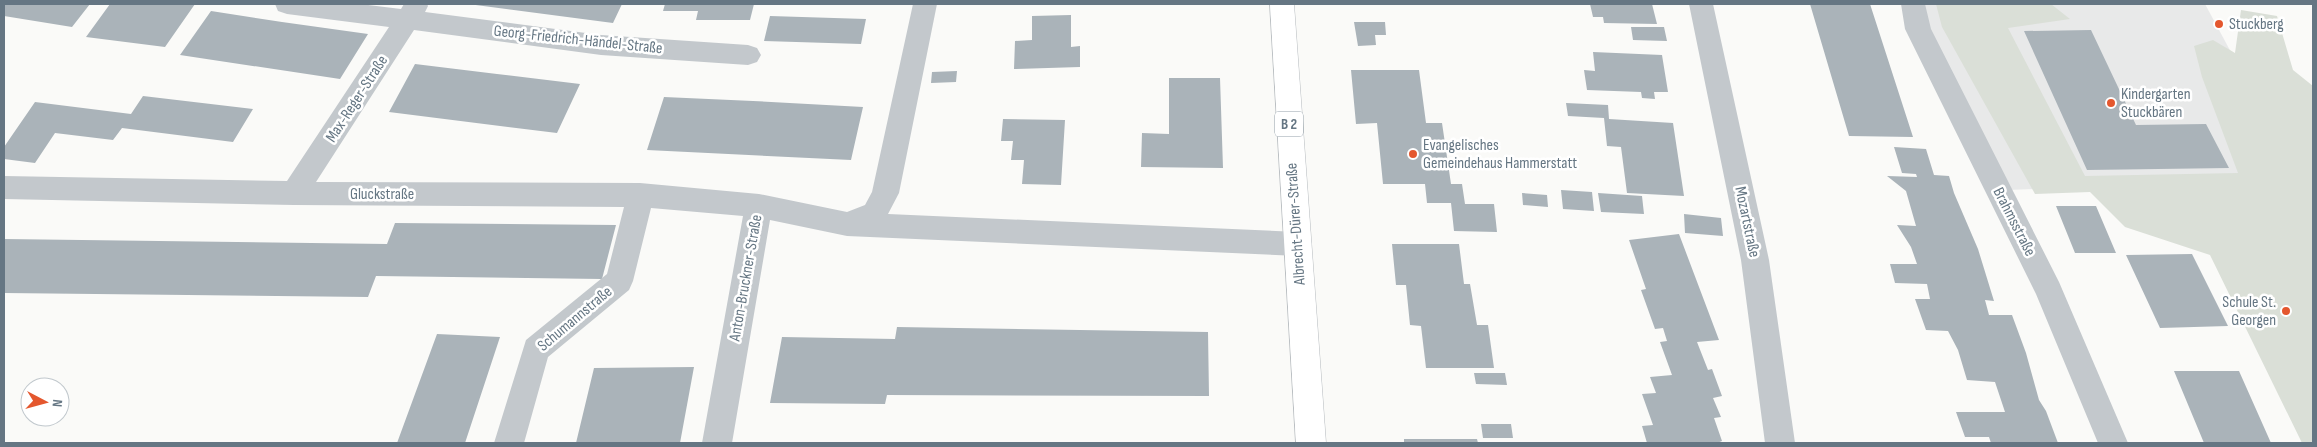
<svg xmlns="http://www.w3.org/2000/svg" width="2317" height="447" font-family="'Sofia Sans Condensed',sans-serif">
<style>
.built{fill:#e8e9e9}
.green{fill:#dadfd7}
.building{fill:#aab3b9}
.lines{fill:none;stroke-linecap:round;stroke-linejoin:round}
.major-casing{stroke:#b5babe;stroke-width:1}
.minor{fill:#c3c8cc;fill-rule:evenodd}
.major{fill:#fff;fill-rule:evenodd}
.poi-dot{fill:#e4572e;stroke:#fff;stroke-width:2}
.labels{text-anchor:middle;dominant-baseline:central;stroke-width:5;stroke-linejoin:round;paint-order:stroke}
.shield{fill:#fff;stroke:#939fa8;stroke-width:1}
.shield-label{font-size:15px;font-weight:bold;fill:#657683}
.poi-label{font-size:16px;fill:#657683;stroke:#fff;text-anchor:start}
.street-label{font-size:16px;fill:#657683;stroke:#fff}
</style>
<rect width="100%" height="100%" fill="#fafaf8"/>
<!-- built -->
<path class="built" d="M 1921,4 L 2205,4 L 2300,180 L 2007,190 L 1926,27 Z"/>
<!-- green -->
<path class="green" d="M 1936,4 L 2051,4 L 2070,19 L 2008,28 L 2085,176 L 2238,173 L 2202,77 L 2194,46 L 2213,40 L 2235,53 L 2241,10 L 2277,16 L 2293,70 L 2313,86 L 2313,443 L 2302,443 L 2210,255 L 2125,227 L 2090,192 L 2035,194 L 1942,27 Z"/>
<!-- building -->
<path class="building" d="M 4,4 L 90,4 L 72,27 L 4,16 Z
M 110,4 L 195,4 L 165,47 L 86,37 Z
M 468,4 L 622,4 L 613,23 Z
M 665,4 L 754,4 L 750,20 L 696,20 L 698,11 L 663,11 Z
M 1590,4 L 1652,4 L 1657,24 L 1604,23 L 1603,17 L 1593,17 Z
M 1810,4 L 1870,4 L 1913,137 L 1849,136 Z
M 211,11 L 282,22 L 368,34 L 340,79 L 180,55 Z
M 1071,15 L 1071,47 L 1080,46 L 1080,67 L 1014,69 L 1015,41 L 1032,40 L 1032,16 Z
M 770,16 L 866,19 L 861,44 L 764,41 Z
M 1354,22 L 1385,22 L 1386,35 L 1375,35 L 1376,45 L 1358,46 Z
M 1631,27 L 1664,27 L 1667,41 L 1633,40 Z
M 2091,30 L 2136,125 L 2206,124 L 2229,168 L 2087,170 L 2024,31 Z
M 1593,52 L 1662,55 L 1668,92 L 1654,92 L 1655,99 L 1642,98 L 1641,92 L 1587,90 L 1584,70 L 1595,71 Z
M 415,64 L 497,74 L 580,84 L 557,133 L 389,112 Z
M 1351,70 L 1419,70 L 1426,123 L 1442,123 L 1451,184 L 1462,184 L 1465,204 L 1494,204 L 1497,232 L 1454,231 L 1451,203 L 1427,203 L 1425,184 L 1383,184 L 1377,123 L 1356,124 Z
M 957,71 L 956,82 L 931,83 L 932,72 Z
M 1169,78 L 1220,78 L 1223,168 L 1141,167 L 1142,133 L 1169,134 Z
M 143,96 L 253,109 L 233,142 L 122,128 L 113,140 L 55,133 L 35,163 L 4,159 L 4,147 L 35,102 L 131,114 Z
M 664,97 L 753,101 L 863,107 L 851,160 L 647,150 Z
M 1566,103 L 1608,105 L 1609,119 L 1673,123 L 1684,196 L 1627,193 L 1621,147 L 1607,146 L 1604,118 L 1568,116 Z
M 1003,119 L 1065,120 L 1061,185 L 1022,184 L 1024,160 L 1011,160 L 1013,141 L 1001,141 Z
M 1894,147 L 1926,149 L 1934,175 L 1949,176 L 1954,193 L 1978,249 L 1994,301 L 1985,300 L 1989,315 L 2012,315 L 2026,353 L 2039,400 L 2046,411 L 2058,443 L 1991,443 L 1989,437 L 1965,437 L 1956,412 L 2005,412 L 1995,382 L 1967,380 L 1958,350 L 1948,331 L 1926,330 L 1915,299 L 1930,299 L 1927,284 L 1895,283 L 1890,264 L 1917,264 L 1911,247 L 1897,225 L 1916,226 L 1906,191 L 1887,176 L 1917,177 L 1916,174 L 1902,173 Z
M 1561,190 L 1592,192 L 1594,211 L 1563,209 Z
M 1522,193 L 1547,195 L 1548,207 L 1523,205 Z
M 1598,193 L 1642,196 L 1644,214 L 1601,212 Z
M 2056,206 L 2096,206 L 2116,253 L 2075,253 Z
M 1684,214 L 1721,218 L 1723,236 L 1685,233 Z
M 395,223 L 616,225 L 602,279 L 376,276 L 368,297 L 4,293 L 4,239 L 387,244 Z
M 1679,234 L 1719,340 L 1697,342 L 1708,370 L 1712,369 L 1722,396 L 1713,398 L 1721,417 L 1714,418 L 1722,441 L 1717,443 L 1647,443 L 1642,426 L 1653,425 L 1642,394 L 1656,393 L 1650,377 L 1672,375 L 1660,342 L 1667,341 L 1663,328 L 1655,329 L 1641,290 L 1646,289 L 1629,240 Z
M 1392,244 L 1459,244 L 1464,284 L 1470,284 L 1477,325 L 1488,325 L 1494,368 L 1426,368 L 1421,326 L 1410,325 L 1406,285 L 1396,285 Z
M 2192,254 L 2228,326 L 2160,328 L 2126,255 Z
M 897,327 L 1208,332 L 1209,396 L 887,395 L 885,404 L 770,403 L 782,337 L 895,339 Z
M 437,334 L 500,337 L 465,443 L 397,443 Z
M 694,367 L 680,443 L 576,443 L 594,368 Z
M 2174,371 L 2239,371 L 2271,443 L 2204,443 Z
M 1474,373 L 1505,373 L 1507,385 L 1476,384 Z
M 1481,424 L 1511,424 L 1513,438 L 1483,438 Z
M 1404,439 L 1477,439 L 1478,443 L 1404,443 Z"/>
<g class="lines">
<defs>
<path id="major" d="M 1270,4 L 1294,4 L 1326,443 L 1296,443 Z"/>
</defs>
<!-- major casing -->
<use href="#major" class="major-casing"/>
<!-- minor -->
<path class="minor" d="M 275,4 L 360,4 L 401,9 L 404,4 L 427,4 L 428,6 L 425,12 L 601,35 L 748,45 L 757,48 L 761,55 L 757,62 L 748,65 L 601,55 L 414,30 L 316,182 L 640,183 L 759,194 L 847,212 L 865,205 L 872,192 L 913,4 L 937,4 L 899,193 L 888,214 L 1298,232 L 1308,235 L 1312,244 L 1308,253 L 1298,256 L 847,236 L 770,220 L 732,443 L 702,443 L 743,216 L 651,208 L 633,281 L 629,290 L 548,357 L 524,443 L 494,443 L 526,340 L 607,274 L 624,207 L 294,205 L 4,199 L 4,176 L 287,181 L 389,27 L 287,14 L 278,11 Z
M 1689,4 L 1713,4 L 1769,260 L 1795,443 L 1765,443 L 1741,260 Z
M 1901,4 L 1925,4 L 1931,29 L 2059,282 L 2128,443 L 2098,443 L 2036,294 L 1905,29 Z"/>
<!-- major -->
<use href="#major" class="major"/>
</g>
<!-- markers -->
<g class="poi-dot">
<circle cx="2219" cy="24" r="5"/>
<circle cx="2111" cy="103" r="5"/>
<circle cx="1413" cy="154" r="5"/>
<circle cx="2286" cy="311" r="5"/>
</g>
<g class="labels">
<!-- shield labels -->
<rect class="shield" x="1275" y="111.5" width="28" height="25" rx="4"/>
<g class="shield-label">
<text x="1289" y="124">B 2</text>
</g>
<!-- poi labels -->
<g class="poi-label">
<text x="2229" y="24">Stuckberg</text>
<text x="2121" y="94">Kindergarten<tspan x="2121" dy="18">Stuckbären</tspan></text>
<text x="1423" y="145">Evangelisches<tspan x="1423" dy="18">Gemeindehaus Hammerstatt</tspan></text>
<text x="2276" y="302" text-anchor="end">Schule St.<tspan x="2276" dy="18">Georgen</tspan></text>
</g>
<!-- street labels -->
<g class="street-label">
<text transform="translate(578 40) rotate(6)">Georg-Friedrich-Händel-Straße</text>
<text transform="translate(357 99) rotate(-57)">Max-Reger-Straße</text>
<text x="382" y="194">Gluckstraße</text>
<text transform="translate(1747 222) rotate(78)">Mozartstraße</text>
<text transform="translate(2014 222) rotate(63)">Brahmsstraße</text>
<text transform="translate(1296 224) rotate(-94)">Albrecht-Dürer-Straße</text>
<text transform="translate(746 278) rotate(-80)">Anton-Bruckner-Straße</text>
<text transform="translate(575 319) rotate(-40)">Schumannstraße</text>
</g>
</g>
<!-- border -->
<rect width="2317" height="447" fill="none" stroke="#657683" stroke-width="10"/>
<!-- north arrow -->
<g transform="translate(45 402) rotate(96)"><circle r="24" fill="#ffffff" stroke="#c1c8cd"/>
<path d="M0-4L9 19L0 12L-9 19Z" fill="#e4572e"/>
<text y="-8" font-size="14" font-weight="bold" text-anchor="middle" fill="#657683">N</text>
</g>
</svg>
